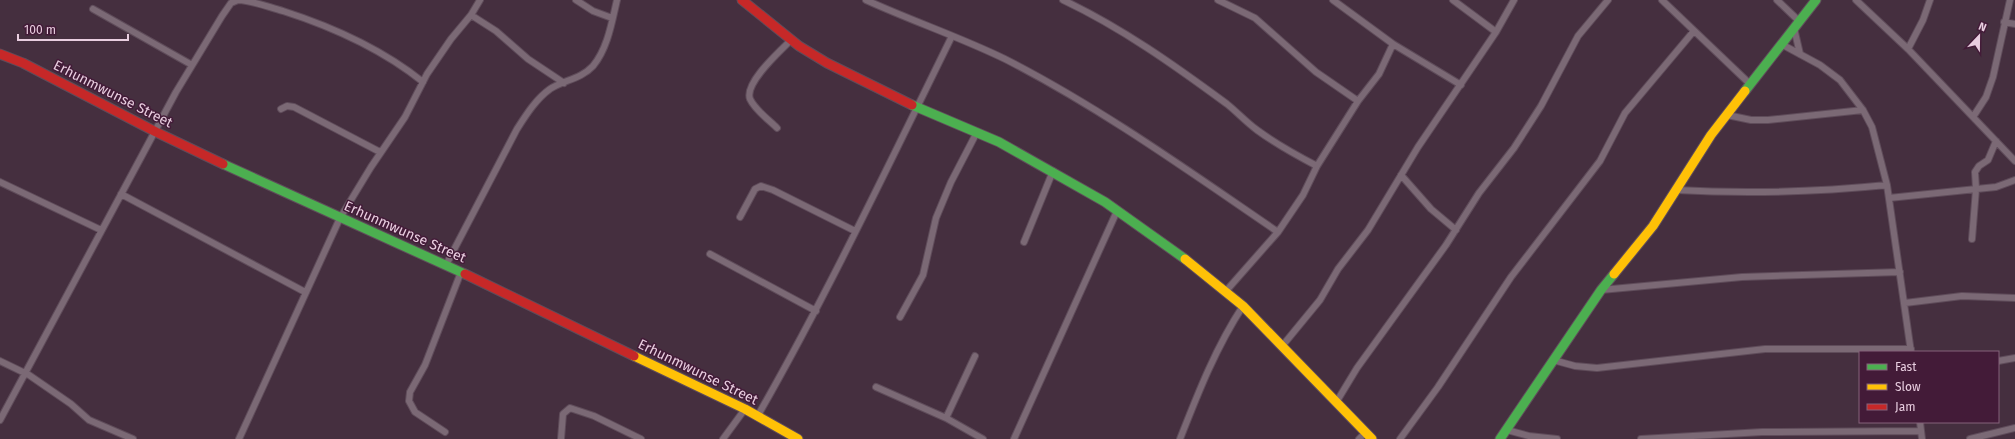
<svg xmlns="http://www.w3.org/2000/svg" width="2015" height="439" font-family="'Fira Sans',sans-serif">
<style>
.lines{fill:none;stroke-linecap:round;stroke-linejoin:round}
.street-casing{stroke:#5f4c5a;stroke-width:8}
.fast-casing{stroke:#5f4c5a;stroke-width:11}
.slow-casing{stroke:#5f4c5a;stroke-width:11}
.jam-casing{stroke:#5f4c5a;stroke-width:11}
.street{stroke:#7b6975;stroke-width:6}
.fast{stroke:#4caf50;stroke-width:9}
.slow{stroke:#ffc107;stroke-width:9}
.jam{stroke:#c62828;stroke-width:9}
.labels{text-anchor:middle;dominant-baseline:central;stroke-width:3;stroke-linejoin:round;paint-order:stroke}
.street-label{font-size:14px;fill:#e9cee0;stroke:#431b38}
</style>
<rect width="100%" height="100%" fill="#452f3f"/>
<g class="lines">
<defs>
<path id="street" d="M 238,0 C 254,1 268,7 283,11 C 333,27 382,49 423,82
M 576,0 L 593,11 L 612,18
M 866,0 C 912,21 960,37 1005,59 C 1101,108 1190,172 1278,232
M 1063,0 C 1122,28 1174,65 1227,104 C 1237,112 1246,122 1257,130 C 1276,144 1296,155 1317,166
M 1218,0 L 1255,18 L 1316,72 L 1358,101
M 1333,0 L 1393,44 L 1461,85
M 1453,0 L 1496,32
M 1662,0 L 1750,84
M 1777,0 L 1799,21
M 1856,0 L 1908,49 L 2015,161
M 93,9 L 192,65
M 471,15 L 496,31 L 528,59 L 564,83
M 2004,22 L 2015,24
M 1794,28 L 1800,54
M 1783,45 L 1820,65 L 1840,80 L 1863,110 L 1872,127 L 1887,185 L 1911,352
M 1908,49 L 1923,20 L 1930,0
M 281,109 L 287,106 L 294,107 L 380,152
M 1727,115 L 1751,120 L 1768,120 L 1863,110
M 1973,117 L 1986,97 L 1993,77 L 2010,0
M 777,128 C 769,120 755,110 750,99 C 744,83 780,51 791,40
M 1401,175 L 1431,209 L 1456,230
M 0,182 L 101,230
M 1676,190 C 1747,194 1817,192 1887,185
M 121,194 L 305,292
M 1889,198 L 1996,187 L 2015,180
M 740,217 L 755,189 L 761,186 L 773,190 L 855,231
M 1972,239 L 1976,189 L 1975,172 L 1979,166 L 1988,160 L 1996,141
M 1024,242 L 1053,171
M 710,254 L 816,311
M 446,265 L 517,129 C 526,115 536,99 550,89 C 564,80 581,79 593,66 C 608,48 612,21 617,0
M 1601,290 L 1742,277 L 1900,272
M 1226,291 L 1278,232 L 1303,195 L 1317,166 L 1358,101 L 1379,74 L 1393,44
M 1905,303 L 1962,296 L 2015,298
M 900,317 L 923,275 L 936,218 L 951,182 L 977,132
M 1283,345 L 1320,300 L 1338,269 L 1368,230 L 1418,147 L 1496,32 L 1514,0
M 1553,360 L 1575,366 L 1597,368 L 1765,349 L 1911,349
M 0,361 L 29,375 L 71,404 L 89,420 L 133,439
M 1998,361 L 2015,358
M 876,387 L 946,418 L 983,439
M 1337,401 L 1357,368 L 1446,245 L 1479,193 L 1514,148 L 1541,106 L 1578,36 L 1608,0
M 757,417 C 828,293 889,164 952,36
M 946,418 L 975,356
M 0,420 L 176,92 L 222,16 L 231,3 L 238,0
M 1920,422 L 1922,439
M 1507,430 L 1529,436 L 1557,439
M 445,432 L 415,412 L 409,401 L 410,392 L 425,365 L 461,272
M 239,439 L 340,218 L 371,167 L 405,117 L 427,74 L 451,39 L 471,15 L 480,0
M 561,439 L 563,414 L 570,408 L 594,416 L 641,439
M 723,439 L 745,409
M 1014,439 L 1117,211
M 1180,439 C 1198,393 1216,347 1243,306
M 1359,439 L 1366,432
M 1400,439 L 1438,387 L 1511,277 L 1600,161 L 1625,113 L 1693,32
M 1641,439 L 1762,432 L 1921,431
M 1970,439 L 2015,428"/>
<path id="fast" d="M 1745,91 L 1816,0
M 912,105 L 999,142 L 1105,202 L 1185,259
M 223,164 L 465,274
M 1500,439 L 1601,290 L 1614,274"/>
<path id="slow" d="M 1185,259 L 1243,306 L 1372,439
M 1614,274 L 1653,226 L 1711,135 L 1745,91
M 634,356 L 745,409 L 798,439"/>
<path id="jam" d="M 742,0 L 799,46 L 827,63 L 912,105
M 0,54 L 23,63 L 156,132 L 223,164
M 465,274 L 634,356"/>
</defs>
<!-- street casing -->
<use href="#street" class="street-casing"/>
<!-- fast casing -->
<use href="#fast" class="fast-casing"/>
<!-- slow casing -->
<use href="#slow" class="slow-casing"/>
<!-- jam casing -->
<use href="#jam" class="jam-casing"/>
<!-- street -->
<use href="#street" class="street"/>
<!-- fast -->
<use href="#fast" class="fast"/>
<!-- slow -->
<use href="#slow" class="slow"/>
<!-- jam -->
<use href="#jam" class="jam"/>
</g>
<g class="labels">
<!-- street labels -->
<g class="street-label">
<text transform="translate(113 94) rotate(27)">Erhunmwunse Street</text>
<text transform="translate(405 232) rotate(24)">Erhunmwunse Street</text>
<text transform="translate(698 372) rotate(26)">Erhunmwunse Street</text>
</g>
</g>
<!-- legend -->
<rect x="1859" y="351" width="140" height="72" fill="#431b38" stroke="#85637b"/>
<rect x="1867" y="364" width="20" height="6" fill="#4caf50" stroke="#85637b"/>
<text x="1895" y="371" font-size="12" fill="#e9cee0">Fast</text>
<rect x="1867" y="384" width="20" height="6" fill="#ffc107" stroke="#85637b"/>
<text x="1895" y="391" font-size="12" fill="#e9cee0">Slow</text>
<rect x="1867" y="404" width="20" height="6" fill="#c62828" stroke="#85637b"/>
<text x="1895" y="411" font-size="12" fill="#e9cee0">Jam</text>
<!-- north arrow -->
<g transform="translate(1979 36) rotate(22)" stroke="#431b38" stroke-width="3" paint-order="stroke">
<path d="M0-3L7 15L0 10L-7 15Z" fill="#e9cee0"/>
<text y="-6" font-size="11" font-weight="bold" text-anchor="middle" fill="#e9cee0">N</text>
</g>
<!-- scale -->
<path d="M18 34v6h110v-6" fill="none" stroke="#e9cee0" stroke-width="2"/>
<text x="24" y="34" font-size="12" fill="#e9cee0" stroke="#431b38" stroke-width="3" paint-order="stroke">100 m</text>
</svg>
